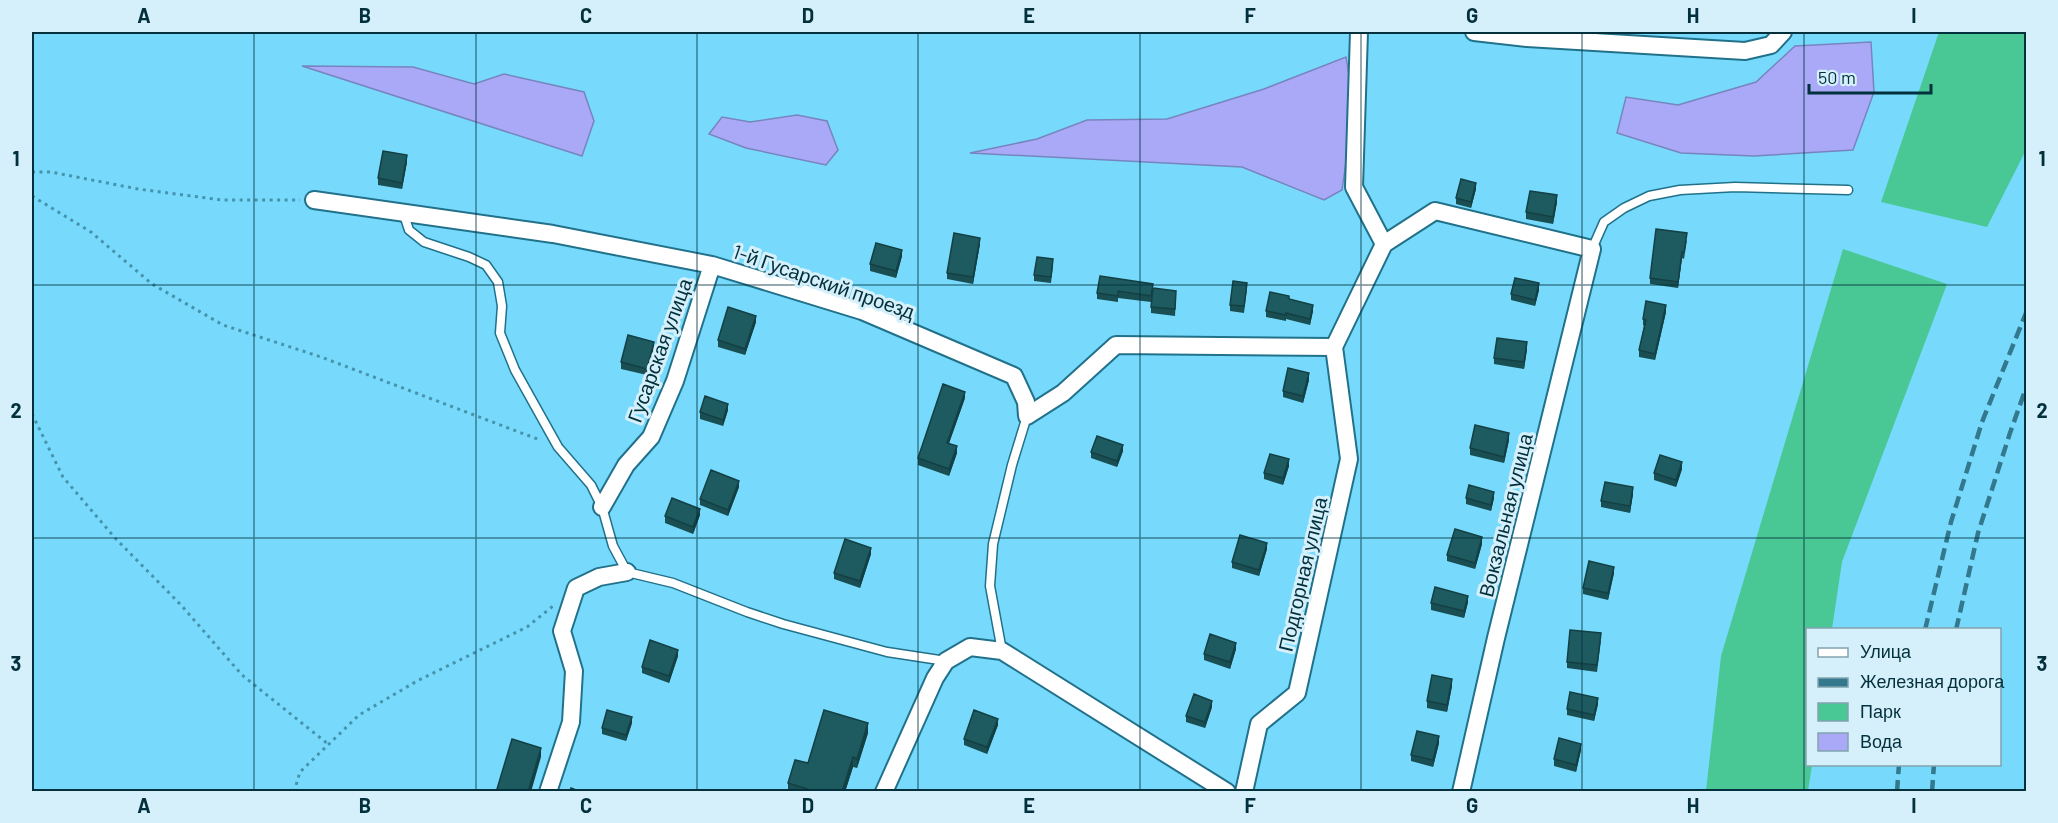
<svg xmlns="http://www.w3.org/2000/svg" width="2058" height="823" font-family="Barlow,sans-serif">
<style>
.green{fill:#49c895}
.water{fill:#a9a9f7;stroke:#7785bf;stroke-width:1.5}
.lines{fill:none;stroke-linecap:round;stroke-linejoin:round}
.lane-casing{stroke:#21718a;stroke-width:11}
.street-casing{stroke:#21718a;stroke-width:20}
.path{stroke:#4693ac;stroke-width:3;stroke-dasharray:3 4.5;stroke-linecap:butt}
.lane{stroke:#fff;stroke-width:8}
.street{stroke:#fff;stroke-width:16}
.rail{stroke:#33788d;stroke-width:4.5;stroke-dasharray:12 6;stroke-linecap:butt}
.wall{fill:#194e53}
.shaded-wall{fill:#144044}
.building{fill:#1d5b61;stroke:#144044;stroke-width:1.5}
.grid{fill:none;stroke:#02303d;stroke-width:1.5;stroke-opacity:0.55}
.labels{text-anchor:middle;dominant-baseline:central;stroke-width:6;stroke-linejoin:round;paint-order:stroke}
.street-label{font-size:20px;fill:#02303d;stroke:#d5f0fb}
.neatline{fill:none;stroke:#02303d;stroke-width:2}
.grid-label{font-size:20px;text-anchor:middle;font-weight:bold;fill:#02303d}
</style>
<rect width="100%" height="100%" fill="#77dafc"/>
<!-- green -->
<path class="green" d="M 1939,32 L 2026,32 L 2026,150 L 1987,227 L 1881,202 Z
M 1843,249 L 1947,284 L 1842,562 L 1832,629 L 1808,630 L 1808,764 L 1812,765 L 1808,791 L 1706,791 L 1721,656 Z"/>
<!-- water -->
<path class="water" d="M 1871,42 L 1874,92 L 1853,150 L 1754,156 L 1681,153 L 1617,133 L 1626,97 L 1678,105 L 1756,82 L 1795,46 Z
M 1346,57 L 1354,106 L 1342,190 L 1324,200 L 1242,167 L 970,153 L 1037,139 L 1087,120 L 1167,119 L 1264,89 Z
M 302,66 L 413,67 L 474,84 L 504,74 L 584,92 L 594,121 L 582,156 Z
M 797,115 L 827,121 L 838,150 L 826,165 L 746,148 L 709,134 L 722,117 L 750,122 Z"/>
<g class="lines">
<defs>
<path id="lane" d="M 403,212 L 409,230 L 424,242 L 469,257 L 486,265 L 498,282 L 502,306 L 500,333 L 515,370 L 558,447 L 591,485 L 602,507 L 613,546 L 627,572 L 673,583 L 747,612 L 783,624 L 887,652 L 946,661
M 1592,249 L 1604,222 L 1624,208 L 1649,196 L 1680,190 L 1735,187 L 1848,190
M 1002,651 L 990,586 L 993,544 L 1012,465 L 1027,416"/>
<path id="street" d="M 1359,32 L 1354,187 L 1384,244
M 1474,32 L 1527,38 L 1745,51 L 1771,45 L 1783,32
M 314,200 L 553,234 L 712,265 L 862,311 L 1014,376 L 1026,402 L 1027,416 L 1063,393 L 1116,345 L 1334,347
M 1334,347 L 1384,244 L 1435,211 L 1592,249 L 1496,638 L 1461,792
M 602,507 L 626,465 L 651,437 L 675,381 L 712,265
M 548,792 L 571,722 L 574,671 L 562,631 L 576,588 L 599,577 L 627,572
M 884,792 L 935,678 L 946,661 L 970,647 L 1002,651 L 1227,792
M 1244,792 L 1259,724 L 1297,693 L 1349,459 L 1334,347"/>
</defs>
<!-- lane casing -->
<use href="#lane" class="lane-casing"/>
<!-- street casing -->
<use href="#street" class="street-casing"/>
<!-- path -->
<path class="path" d="M 32,172 L 51,172 L 138,189 L 222,200 L 300,200
M 32,196 L 91,232 L 152,284 L 223,325 L 321,357 L 540,440
M 32,414 L 63,477 L 115,538 L 181,605 L 242,675 L 328,744
M 294,792 L 300,772 L 359,715 L 417,681 L 527,627 L 553,606"/>
<!-- lane -->
<use href="#lane" class="lane"/>
<!-- street -->
<use href="#street" class="street"/>
<!-- rail -->
<path class="rail" d="M 1925,630 L 1951,522 L 1982,422 L 2026,313
M 1956,630 L 1978,533 L 2010,433 L 2026,388
M 1897,792 L 1899,764
M 1932,792 L 1934,764"/>
</g>
<!-- wall -->
<path class="wall" d="M 407,162 L 402,189 L 378,185 L 378,178 Z
M 1476,189 L 1471,208 L 1456,204 L 1456,198 Z
M 1557,202 L 1553,224 L 1526,219 L 1526,212 Z
M 1687,240 L 1684,259 L 1682,258 L 1678,288 L 1650,284 L 1650,278 Z
M 980,244 L 973,284 L 947,279 L 947,273 Z
M 902,256 L 896,278 L 870,271 L 870,264 Z
M 1053,265 L 1051,283 L 1034,281 L 1034,275 Z
M 1153,288 L 1176,297 L 1175,316 L 1151,313 L 1151,302 L 1118,298 L 1118,302 L 1097,299 L 1097,293 Z
M 1247,289 L 1244,313 L 1230,311 L 1230,305 Z
M 1539,290 L 1535,306 L 1511,300 L 1511,294 Z
M 1289,299 L 1313,311 L 1310,325 L 1286,319 L 1286,321 L 1266,317 L 1266,311 Z
M 1666,312 L 1655,360 L 1639,357 L 1639,350 L 1644,326 L 1643,325 L 1643,319 Z
M 756,322 L 745,355 L 718,347 L 718,340 Z
M 654,349 L 647,375 L 621,369 L 621,362 Z
M 1527,349 L 1524,369 L 1494,364 L 1494,358 Z
M 1309,380 L 1303,403 L 1283,397 L 1283,391 Z
M 965,398 L 949,443 L 957,453 L 949,476 L 918,465 L 918,458 Z
M 728,410 L 723,426 L 700,419 L 700,412 Z
M 1509,440 L 1504,463 L 1470,455 L 1470,448 Z
M 1123,451 L 1117,467 L 1091,458 L 1091,452 Z
M 1289,466 L 1283,485 L 1264,479 L 1264,473 Z
M 1682,469 L 1676,487 L 1654,480 L 1654,473 Z
M 739,487 L 728,516 L 700,505 L 700,499 Z
M 1633,494 L 1630,513 L 1601,507 L 1601,501 Z
M 1466,498 L 1494,498 L 1491,511 L 1466,504 Z
M 700,515 L 693,534 L 665,523 L 665,516 Z
M 1482,544 L 1475,569 L 1447,561 L 1447,555 Z
M 1267,549 L 1259,576 L 1232,568 L 1232,562 Z
M 871,554 L 860,588 L 834,579 L 834,573 Z
M 1614,573 L 1608,600 L 1583,594 L 1583,588 Z
M 1468,602 L 1464,618 L 1431,610 L 1431,603 Z
M 1601,640 L 1597,672 L 1567,668 L 1567,662 Z
M 1236,649 L 1230,669 L 1204,660 L 1204,654 Z
M 678,656 L 669,683 L 642,673 L 642,667 Z
M 1452,686 L 1447,712 L 1427,708 L 1427,701 Z
M 1598,704 L 1594,721 L 1567,715 L 1567,709 Z
M 1212,707 L 1205,728 L 1186,722 L 1186,716 Z
M 632,723 L 626,741 L 602,734 L 602,728 Z
M 998,725 L 987,754 L 964,745 L 964,739 Z
M 868,733 L 857,768 L 853,767 L 845,792 L 788,792 L 788,783 L 808,763 Z
M 1439,743 L 1433,767 L 1411,761 L 1411,755 Z
M 1581,750 L 1576,772 L 1554,766 L 1554,759 Z"/>
<!-- shaded-wall -->
<path class="shaded-wall" d="M 407,155 L 407,162 L 402,189 L 402,183 Z
M 1476,183 L 1476,189 L 1471,208 L 1471,202 Z
M 1557,195 L 1557,202 L 1553,224 L 1553,217 Z
M 980,238 L 980,244 L 973,284 L 973,277 Z
M 902,250 L 902,256 L 896,278 L 896,271 Z
M 1682,252 L 1682,258 L 1678,288 L 1678,282 Z
M 1539,283 L 1539,290 L 1535,306 L 1535,300 Z
M 1313,305 L 1313,311 L 1310,325 L 1310,319 Z
M 1666,305 L 1666,312 L 1655,360 L 1655,354 Z
M 756,316 L 756,322 L 745,355 L 745,349 Z
M 654,342 L 654,349 L 647,375 L 647,369 Z
M 1527,342 L 1527,349 L 1524,369 L 1524,362 Z
M 1309,373 L 1309,380 L 1303,403 L 1303,396 Z
M 965,392 L 965,398 L 947,449 L 947,443 Z
M 728,404 L 728,410 L 723,426 L 723,420 Z
M 1509,433 L 1509,440 L 1504,463 L 1504,457 Z
M 1123,445 L 1123,451 L 1117,467 L 1117,461 Z
M 957,446 L 957,453 L 949,476 L 949,469 Z
M 1289,459 L 1289,466 L 1283,485 L 1283,478 Z
M 1682,462 L 1682,469 L 1676,487 L 1676,480 Z
M 739,481 L 739,487 L 728,516 L 728,510 Z
M 1633,487 L 1633,494 L 1630,513 L 1630,506 Z
M 1494,492 L 1494,498 L 1491,511 L 1491,505 Z
M 700,509 L 700,515 L 693,534 L 693,527 Z
M 1482,537 L 1482,544 L 1475,569 L 1475,563 Z
M 1267,543 L 1267,549 L 1259,576 L 1259,570 Z
M 871,548 L 871,554 L 860,588 L 860,581 Z
M 1614,567 L 1614,573 L 1608,600 L 1608,593 Z
M 1468,596 L 1468,602 L 1464,618 L 1464,611 Z
M 1236,643 L 1236,649 L 1230,669 L 1230,662 Z
M 678,650 L 678,656 L 669,683 L 669,676 Z
M 1452,679 L 1452,686 L 1447,712 L 1447,705 Z
M 1598,698 L 1598,704 L 1594,721 L 1594,715 Z
M 1212,701 L 1212,707 L 1205,728 L 1205,722 Z
M 632,717 L 632,723 L 626,741 L 626,735 Z
M 998,719 L 998,725 L 987,754 L 987,747 Z
M 868,723 L 868,733 L 857,768 L 857,759 Z
M 1439,736 L 1439,743 L 1433,767 L 1433,760 Z
M 1581,744 L 1581,750 L 1576,772 L 1576,765 Z
M 541,748 L 541,757 L 531,792 L 528,792 Z
M 853,757 L 853,767 L 845,792 L 842,792 Z"/>
<!-- building -->
<path class="building" d="M 383,151 L 407,155 L 402,183 L 378,178 Z
M 1461,179 L 1476,183 L 1471,202 L 1456,198 Z
M 1530,191 L 1557,195 L 1553,217 L 1526,212 Z
M 1656,229 L 1687,233 L 1684,252 L 1682,252 L 1678,282 L 1650,278 Z
M 954,233 L 980,238 L 973,277 L 947,273 Z
M 876,243 L 902,250 L 896,271 L 870,264 Z
M 1037,257 L 1053,259 L 1051,277 L 1034,275 Z
M 1100,276 L 1153,284 L 1151,296 L 1118,291 L 1118,296 L 1097,293 Z
M 1515,278 L 1539,283 L 1535,300 L 1511,294 Z
M 1233,281 L 1247,283 L 1244,306 L 1230,305 Z
M 1153,288 L 1176,291 L 1175,309 L 1151,307 Z
M 1270,292 L 1289,296 L 1289,299 L 1313,305 L 1310,319 L 1286,313 L 1286,315 L 1266,311 Z
M 1646,301 L 1666,305 L 1655,354 L 1639,350 L 1646,320 L 1643,319 Z
M 728,307 L 756,316 L 745,349 L 718,340 Z
M 628,335 L 654,342 L 647,369 L 621,362 Z
M 1497,338 L 1527,342 L 1524,362 L 1494,358 Z
M 1288,368 L 1309,373 L 1303,396 L 1283,391 Z
M 943,384 L 965,392 L 947,443 L 957,446 L 949,469 L 918,458 Z
M 705,396 L 728,404 L 723,420 L 700,412 Z
M 1475,425 L 1509,433 L 1504,457 L 1470,448 Z
M 1097,436 L 1123,445 L 1117,461 L 1091,452 Z
M 1270,454 L 1289,459 L 1283,478 L 1264,473 Z
M 1660,455 L 1682,462 L 1676,480 L 1654,473 Z
M 711,470 L 739,481 L 728,510 L 700,499 Z
M 1605,482 L 1633,487 L 1630,506 L 1601,501 Z
M 1469,485 L 1494,492 L 1491,505 L 1466,498 Z
M 672,498 L 700,509 L 693,527 L 665,516 Z
M 1455,529 L 1482,537 L 1475,563 L 1447,555 Z
M 1240,535 L 1267,543 L 1259,570 L 1232,562 Z
M 845,539 L 871,548 L 860,581 L 834,573 Z
M 1589,561 L 1614,567 L 1608,593 L 1583,588 Z
M 1435,587 L 1468,596 L 1464,611 L 1431,603 Z
M 1570,630 L 1601,633 L 1597,665 L 1567,662 Z
M 1210,634 L 1236,643 L 1230,662 L 1204,654 Z
M 650,640 L 678,650 L 669,676 L 642,667 Z
M 1432,675 L 1452,679 L 1447,705 L 1427,701 Z
M 1570,692 L 1598,698 L 1594,715 L 1567,709 Z
M 1194,694 L 1212,701 L 1205,722 L 1186,716 Z
M 607,710 L 632,717 L 626,735 L 602,728 Z
M 824,710 L 868,723 L 857,759 L 853,757 L 842,792 L 817,792 L 788,783 L 795,760 L 808,763 Z
M 974,710 L 998,719 L 987,747 L 964,739 Z
M 1417,731 L 1439,736 L 1433,760 L 1411,755 Z
M 1559,738 L 1581,744 L 1576,765 L 1554,759 Z
M 512,739 L 541,748 L 528,792 L 505,792 L 497,789 Z
M 571,788 L 581,792 L 570,792 Z"/>
<!-- grid -->
<path class="grid" d="M 254,32 L 254,792M 476,32 L 476,792M 697,32 L 697,792M 918,32 L 918,792M 1140,32 L 1140,792M 1361,32 L 1361,792M 1582,32 L 1582,792M 1804,32 L 1804,792M 32,285 L 2026,285M 32,538 L 2026,538"/>
<g class="labels">
<!-- street labels -->
<g class="street-label">
<text transform="translate(824 281) rotate(19)">1-й Гусарский проезд</text>
<text transform="translate(659 350) rotate(-70)">Гусарская улица</text>
<text transform="translate(1505 515) rotate(-76)">Вокзальная улица</text>
<text transform="translate(1302 574) rotate(-77)">Подгорная улица</text>
</g>
</g>
<!-- border -->
<rect width="2058" height="823" fill="none" stroke="#d5f0fb" stroke-width="66"/>
<!-- legend -->
<rect x="1806" y="628" width="195" height="138" fill="#d5f0fb" stroke="#81a3af" stroke-width="1.5"/>
<rect x="1818" y="648" width="30" height="9" fill="#ffffff" stroke="#81a3af" stroke-width="1.5"/>
<text x="1860" y="658" font-size="18" fill="#02303d">Улица</text>
<rect x="1818" y="678" width="30" height="9" fill="#33788d" stroke="#81a3af" stroke-width="1.5"/>
<text x="1860" y="688" font-size="18" fill="#02303d">Железная дорога</text>
<rect x="1818" y="703" width="30" height="18" fill="#49c895" stroke="#81a3af" stroke-width="1.5"/>
<text x="1860" y="718" font-size="18" fill="#02303d">Парк</text>
<rect x="1818" y="733" width="30" height="18" fill="#a9a9f7" stroke="#81a3af" stroke-width="1.5"/>
<text x="1860" y="748" font-size="18" fill="#02303d">Вода</text>
<!-- scale -->
<path d="M1809 84v9h122v-9" fill="none" stroke="#02303d" stroke-width="3"/>
<text x="1818" y="84" font-size="18" fill="#02303d" stroke="#d5f0fb" stroke-width="4.5" paint-order="stroke">50 m</text>
<rect x="33" y="33" width="1992" height="757" class="neatline"/>
<g class="grid-label">
<text x="144" y="23">A</text>
<text x="365" y="23">B</text>
<text x="586" y="23">C</text>
<text x="808" y="23">D</text>
<text x="1029" y="23">E</text>
<text x="1250" y="23">F</text>
<text x="1472" y="23">G</text>
<text x="1693" y="23">H</text>
<text x="1914" y="23">I</text>
<text x="16" y="166">1</text>
<text x="2042" y="166">1</text>
<text x="16" y="418">2</text>
<text x="2042" y="418">2</text>
<text x="16" y="671">3</text>
<text x="2042" y="671">3</text>
<text x="144" y="813">A</text>
<text x="365" y="813">B</text>
<text x="586" y="813">C</text>
<text x="808" y="813">D</text>
<text x="1029" y="813">E</text>
<text x="1250" y="813">F</text>
<text x="1472" y="813">G</text>
<text x="1693" y="813">H</text>
<text x="1914" y="813">I</text>
</g>
</svg>
